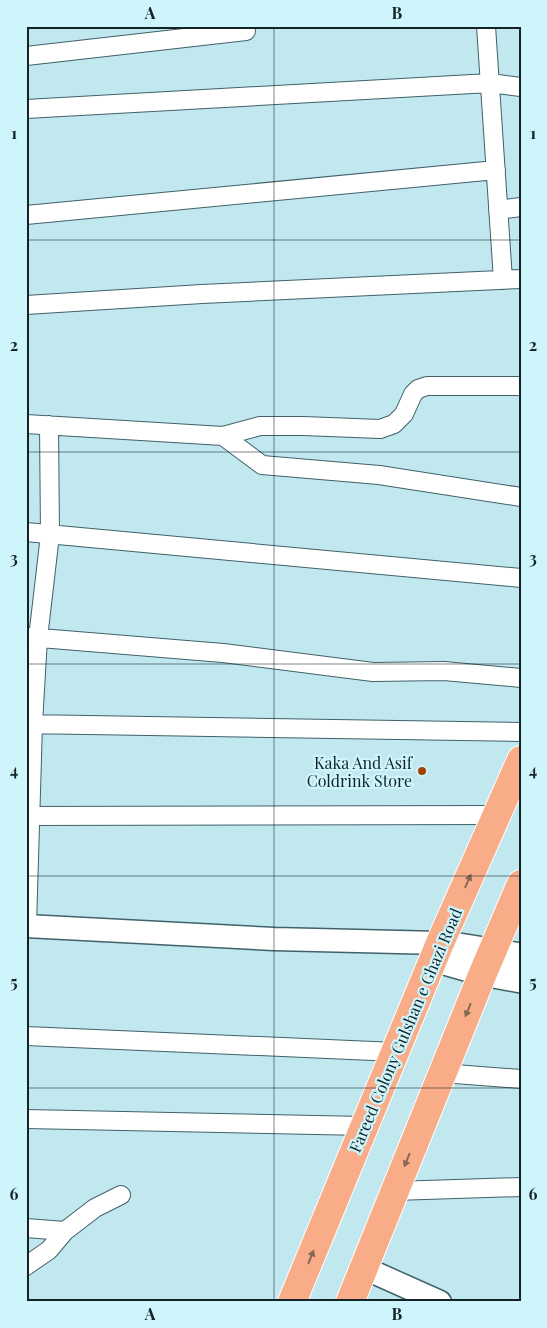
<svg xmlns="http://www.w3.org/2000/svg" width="547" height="1328" font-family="'Playfair Display',serif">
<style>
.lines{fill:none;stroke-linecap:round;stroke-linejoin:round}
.minor-casing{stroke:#406269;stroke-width:20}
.tertiary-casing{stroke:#406269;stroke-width:25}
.secondary-casing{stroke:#406269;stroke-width:28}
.primary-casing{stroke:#fff;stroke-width:30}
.minor{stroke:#fff;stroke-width:18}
.tertiary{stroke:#fff;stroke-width:22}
.secondary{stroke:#fff;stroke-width:25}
.primary{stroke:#f8ad88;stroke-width:28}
.oneway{fill:#866857}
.grid{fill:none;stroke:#142326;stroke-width:1;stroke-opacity:0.55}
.poi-dot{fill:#a44101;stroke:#cef4fc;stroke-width:2}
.labels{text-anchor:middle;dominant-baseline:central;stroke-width:4.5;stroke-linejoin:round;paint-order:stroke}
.poi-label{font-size:16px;fill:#142326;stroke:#cef4fc;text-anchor:end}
.street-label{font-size:16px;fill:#142326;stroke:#cef4fc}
.neatline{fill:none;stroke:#142326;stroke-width:2}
.grid-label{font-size:16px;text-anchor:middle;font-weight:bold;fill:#142326}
</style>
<rect width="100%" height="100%" fill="#c1e7ef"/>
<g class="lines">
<defs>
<path id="minor" d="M 486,26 L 503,280
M 26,56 L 246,31
M 26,109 L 490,83 L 521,87
M 498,210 L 521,207
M 26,215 L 496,170
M 26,305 L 202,294 L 521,279
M 521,386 L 427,386 L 418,389 L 413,394 L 404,414 L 394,424 L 380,429 L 303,426 L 260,426 L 223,436 L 262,465 L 379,475 L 521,497
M 26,424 L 223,436
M 26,532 L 521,578
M 28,637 L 223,653 L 373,672 L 444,671 L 521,678
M 26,724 L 521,732
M 26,816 L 496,815
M 27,926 L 33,724 L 38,638 L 50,535 L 49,425
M 26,1036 L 396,1052
M 442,1073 L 521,1079
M 26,1119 L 365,1126
M 394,1191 L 521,1187
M 26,1228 L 65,1231
M 26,1266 L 49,1250 L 65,1231 L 95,1208 L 121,1195"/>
<path id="tertiary" d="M 26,926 L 274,939 L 440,943
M 364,1268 L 440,1302"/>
<path id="secondary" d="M 440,943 L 521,956
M 434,959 L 483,973 L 521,980"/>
<path id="primary" d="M 292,1302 L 440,943 L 521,760
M 350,1302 L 483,973 L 521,884"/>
</defs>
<!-- minor casing -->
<use href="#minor" class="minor-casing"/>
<!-- tertiary casing -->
<use href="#tertiary" class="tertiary-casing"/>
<!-- secondary casing -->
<use href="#secondary" class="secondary-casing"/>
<!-- primary casing -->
<use href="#primary" class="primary-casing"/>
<!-- minor -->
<use href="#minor" class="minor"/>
<!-- tertiary -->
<use href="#tertiary" class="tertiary"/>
<!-- secondary -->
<use href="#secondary" class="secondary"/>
<!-- primary -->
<use href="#primary" class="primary"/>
</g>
<!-- one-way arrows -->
<defs><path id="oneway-solid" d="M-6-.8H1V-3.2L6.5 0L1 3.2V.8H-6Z" transform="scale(1.25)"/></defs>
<g class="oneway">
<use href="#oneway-solid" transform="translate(468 881) rotate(-66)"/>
<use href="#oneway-solid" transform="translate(468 1010) rotate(112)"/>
<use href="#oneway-solid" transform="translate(407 1160) rotate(112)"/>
<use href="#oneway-solid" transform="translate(311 1257) rotate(-68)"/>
</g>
<!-- grid -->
<path class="grid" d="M 274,26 L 274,1302M 26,240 L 521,240M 26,452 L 521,452M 26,664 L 521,664M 26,876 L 521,876M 26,1088 L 521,1088"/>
<!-- markers -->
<circle class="poi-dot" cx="422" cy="771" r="5"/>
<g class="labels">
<!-- poi labels -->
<g class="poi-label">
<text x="412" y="762">Kaka And Asif<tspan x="412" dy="18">Coldrink Store</tspan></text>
</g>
<!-- street labels -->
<g class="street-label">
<text transform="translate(405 1030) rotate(-67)">Fareed Colony Gulshan e Ghazi Road</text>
</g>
</g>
<!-- border -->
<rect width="547" height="1328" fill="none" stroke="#cef4fc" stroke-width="55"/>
<rect x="28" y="28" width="492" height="1272" class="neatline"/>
<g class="grid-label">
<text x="150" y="19">A</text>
<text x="397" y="19">B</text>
<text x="14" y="139">1</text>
<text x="533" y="139">1</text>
<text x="14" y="351">2</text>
<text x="533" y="351">2</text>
<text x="14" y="564">3</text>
<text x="533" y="564">3</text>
<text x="14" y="776">4</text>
<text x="533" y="776">4</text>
<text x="14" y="988">5</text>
<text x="533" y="988">5</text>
<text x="14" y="1200">6</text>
<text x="533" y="1200">6</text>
<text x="150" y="1320">A</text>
<text x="397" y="1320">B</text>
</g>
</svg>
